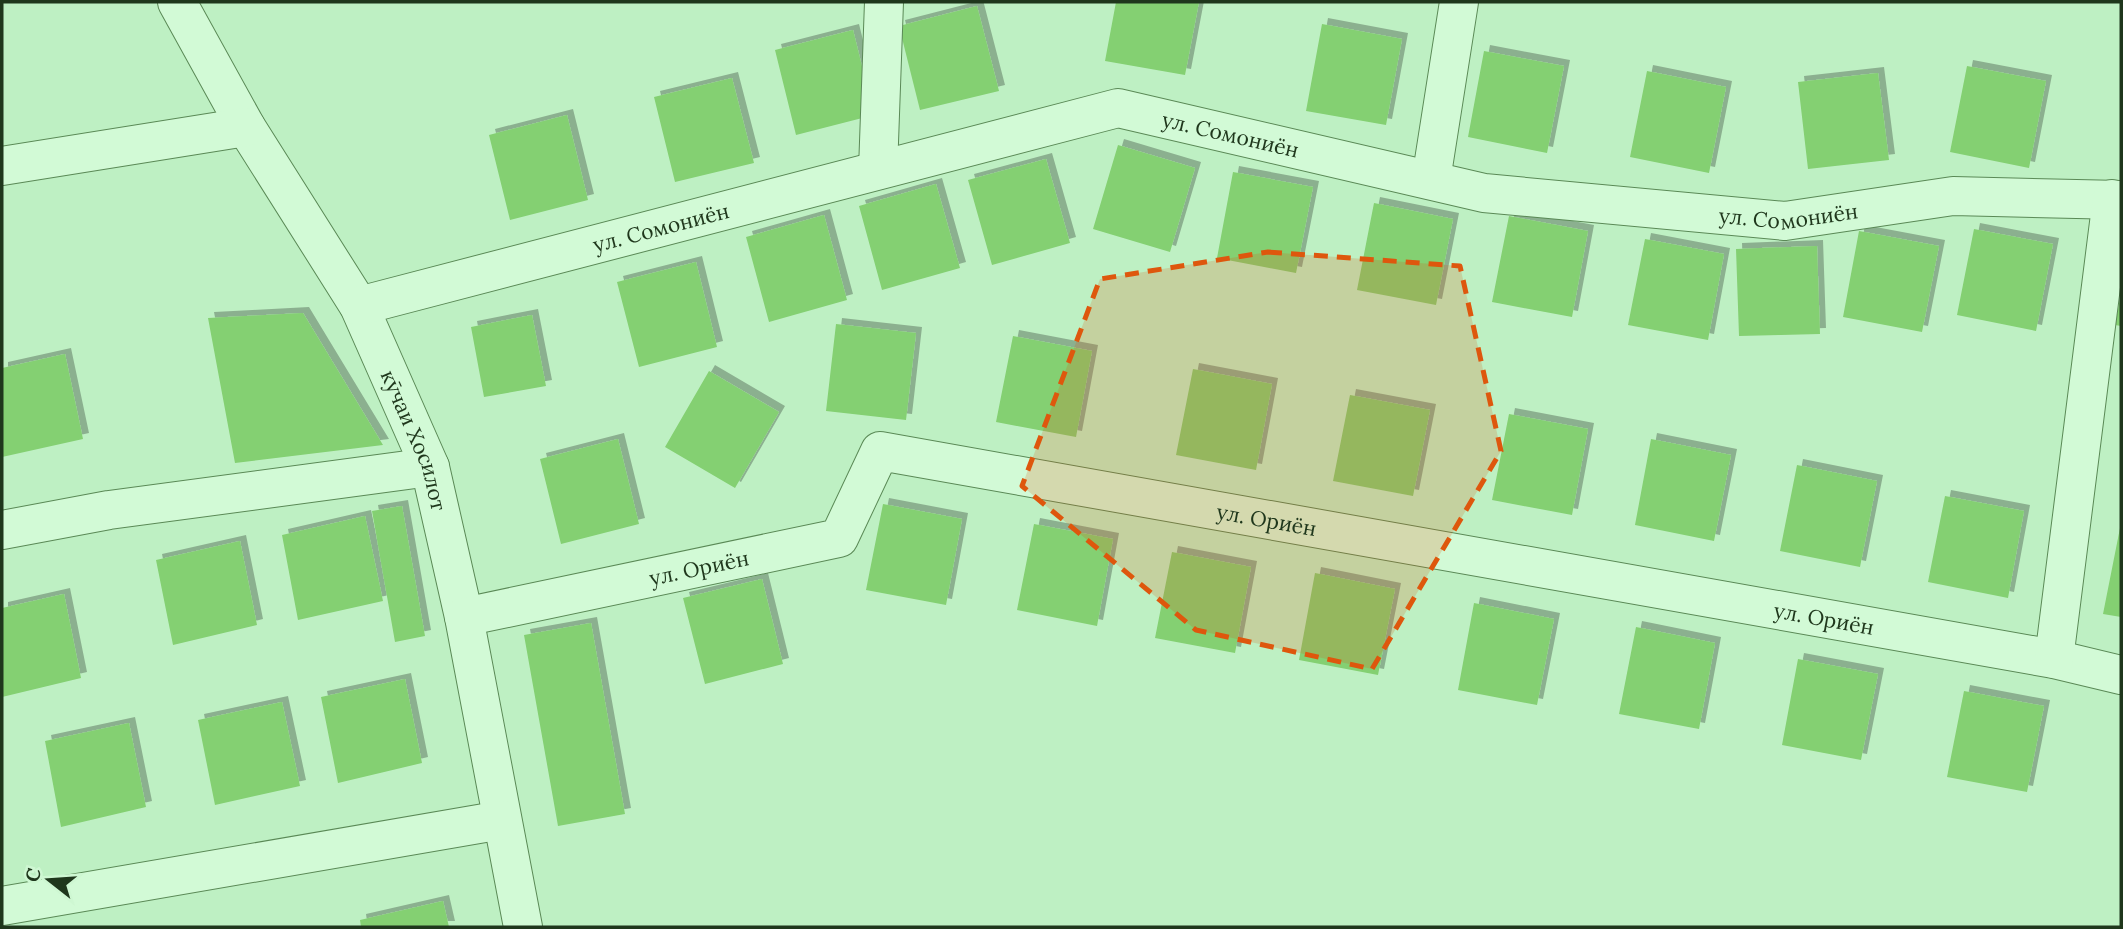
<svg xmlns="http://www.w3.org/2000/svg" width="2123" height="929" font-family="Lora,serif">
<style>
.building{fill:#84d072;filter:url(#shadow)}
.lines{fill:none;stroke-linecap:round;stroke-linejoin:round}
.street-casing{stroke:#5a8956;stroke-width:40}
.street{stroke:#d2fad6;stroke-width:38}
.marked{fill:#de570d;fill-opacity:0.2;stroke:#de570d;stroke-width:5;stroke-dasharray:14 9;stroke-linejoin:round}
.labels{text-anchor:middle;dominant-baseline:central;stroke-width:7;stroke-linejoin:round;paint-order:stroke}
.street-label{font-size:21px;fill:#1f371c;stroke:#cef7d2}
</style>
<defs>
<filter id="shadow"><feDropShadow dx="6" dy="-6" stdDeviation="0" flood-color="#0004"/></filter>
</defs>
<rect width="100%" height="100%" fill="#bef0c3"/>
<!-- building -->
<path class="building" d="M 1116,2 L 1199,2 L 1185,75 L 1105,61 Z
M 977,6 L 999,91 L 920,110 L 899,26 Z
M 1322,24 L 1402,39 L 1386,125 L 1306,111 Z
M 853,30 L 874,115 L 796,135 L 775,50 Z
M 1484,51 L 1564,66 L 1547,153 L 1468,137 Z
M 1967,66 L 2046,81 L 2029,168 L 1950,152 Z
M 1647,71 L 1726,87 L 1709,173 L 1630,157 Z
M 1878,73 L 1889,160 L 1808,169 L 1798,82 Z
M 732,78 L 754,163 L 675,182 L 654,97 Z
M 567,115 L 588,200 L 510,220 L 489,135 Z
M 1118,145 L 1195,168 L 1170,252 L 1093,229 Z
M 1046,159 L 1070,243 L 992,265 L 968,180 Z
M 1233,172 L 1313,187 L 1296,273 L 1217,258 Z
M 936,184 L 960,268 L 882,290 L 859,206 Z
M 1374,203 L 1453,219 L 1436,305 L 1357,290 Z
M 824,215 L 847,300 L 769,322 L 746,237 Z
M 1509,216 L 1588,231 L 1572,317 L 1492,302 Z
M 1974,229 L 2053,244 L 2036,331 L 1957,315 Z
M 1859,231 L 1939,246 L 1922,332 L 1843,317 Z
M 1645,239 L 1724,254 L 1708,340 L 1628,325 Z
M 1817,246 L 1820,334 L 1739,336 L 1736,249 Z
M 696,262 L 717,347 L 639,367 L 617,282 Z
M 2120,299 L 2121,299 L 2121,326 L 2115,325 Z
M 303,313 L 383,445 L 235,463 L 208,318 Z
M 532,315 L 546,386 L 484,397 L 471,327 Z
M 836,324 L 916,333 L 906,420 L 826,411 Z
M 1013,336 L 1092,351 L 1076,437 L 996,422 Z
M 65,354 L 83,439 L 2,457 L 2,368 Z
M 1193,369 L 1272,384 L 1256,470 L 1176,455 Z
M 709,371 L 779,412 L 735,488 L 665,447 Z
M 1350,395 L 1430,410 L 1413,496 L 1333,481 Z
M 1509,414 L 1588,429 L 1572,515 L 1492,500 Z
M 618,439 L 639,524 L 561,544 L 540,459 Z
M 1651,439 L 1731,455 L 1714,541 L 1635,525 Z
M 1797,465 L 1877,481 L 1860,567 L 1780,551 Z
M 1945,496 L 2024,511 L 2008,598 L 1928,582 Z
M 883,504 L 962,519 L 946,605 L 866,590 Z
M 402,506 L 425,636 L 395,642 L 372,511 Z
M 365,516 L 383,601 L 298,620 L 282,535 Z
M 1034,524 L 1113,539 L 1097,626 L 1017,610 Z
M 2120,528 L 2121,529 L 2121,617 L 2103,614 Z
M 240,541 L 257,625 L 173,645 L 156,560 Z
M 1172,552 L 1251,567 L 1235,653 L 1155,638 Z
M 1315,573 L 1395,589 L 1378,675 L 1299,660 Z
M 762,579 L 783,664 L 705,684 L 683,598 Z
M 64,594 L 81,678 L 2,697 L 2,608 Z
M 1474,603 L 1554,619 L 1537,705 L 1458,690 Z
M 591,623 L 625,814 L 558,826 L 524,635 Z
M 1636,627 L 1715,643 L 1699,729 L 1619,714 Z
M 1798,659 L 1878,674 L 1861,760 L 1782,745 Z
M 405,679 L 422,763 L 338,783 L 321,697 Z
M 1964,691 L 2044,706 L 2027,792 L 1947,777 Z
M 282,702 L 300,786 L 215,805 L 198,720 Z
M 129,723 L 146,807 L 61,827 L 45,741 Z
M 443,901 L 449,927 L 361,927 L 360,920 Z"/>
<g class="lines">
<defs>
<g id="street">
<path id="s1" d="M 177,2 L 246,127 L 359,306 L 430,467 L 464,617 L 523,927"/>
<path d="M 2,166 L 246,127"/>
<path d="M 878,170 L 884,2"/>
<path d="M 1431,180 L 1459,2"/>
<path id="s2" d="M 359,306 L 1118,108 L 1484,193 L 1785,221 L 1953,196 L 2121,200"/>
<path d="M 2,530 L 109,510 L 430,467"/>
<path id="s3" d="M 464,617 L 839,538 L 880,451 L 2054,659 L 2121,675"/>
<path d="M 2054,659 L 2112,199"/>
<path d="M 2,906 L 502,820"/>
</g>
</defs>
<!-- street casing -->
<use href="#street" class="street-casing"/>
<!-- street -->
<use href="#street" class="street"/>
</g>
<!-- marked area -->
<path class="marked" d="M 1268,252 L 1460,266 L 1501,451 L 1372,669 L 1196,630 L 1022,486 L 1100,279 Z"/>
<g class="labels">
<!-- street labels -->
<g class="street-label">
<text stroke="none"><textPath href="#s2" startOffset="900">ул. Сомониён</textPath></text>
<text stroke="none"><textPath href="#s2" startOffset="1466">ул. Сомониён</textPath></text>
<text stroke="none"><textPath href="#s2" startOffset="312">ул. Сомониён</textPath></text>
<text stroke="none"><textPath href="#s1" startOffset="500">кӯчаи Хосилот</textPath></text>
<text stroke="none"><textPath href="#s3" startOffset="872">ул. Ориён</textPath></text>
<text stroke="none"><textPath href="#s3" startOffset="240">ул. Ориён</textPath></text>
<text stroke="none"><textPath href="#s3" startOffset="1438">ул. Ориён</textPath></text>
</g>
</g>
<!-- border -->
<rect width="2123" height="929" fill="none" stroke="#1f371c" stroke-width="7"/>
<!-- north arrow -->
<g transform="translate(49 880) rotate(287)" stroke="#cef7d2" stroke-width="5" paint-order="stroke">
<path d="M0-5L12 26L0 18L-12 26Z" fill="#1f371c"/>
<text y="-10" font-size="19" font-weight="bold" text-anchor="middle" fill="#1f371c">С</text>
</g>
</svg>
